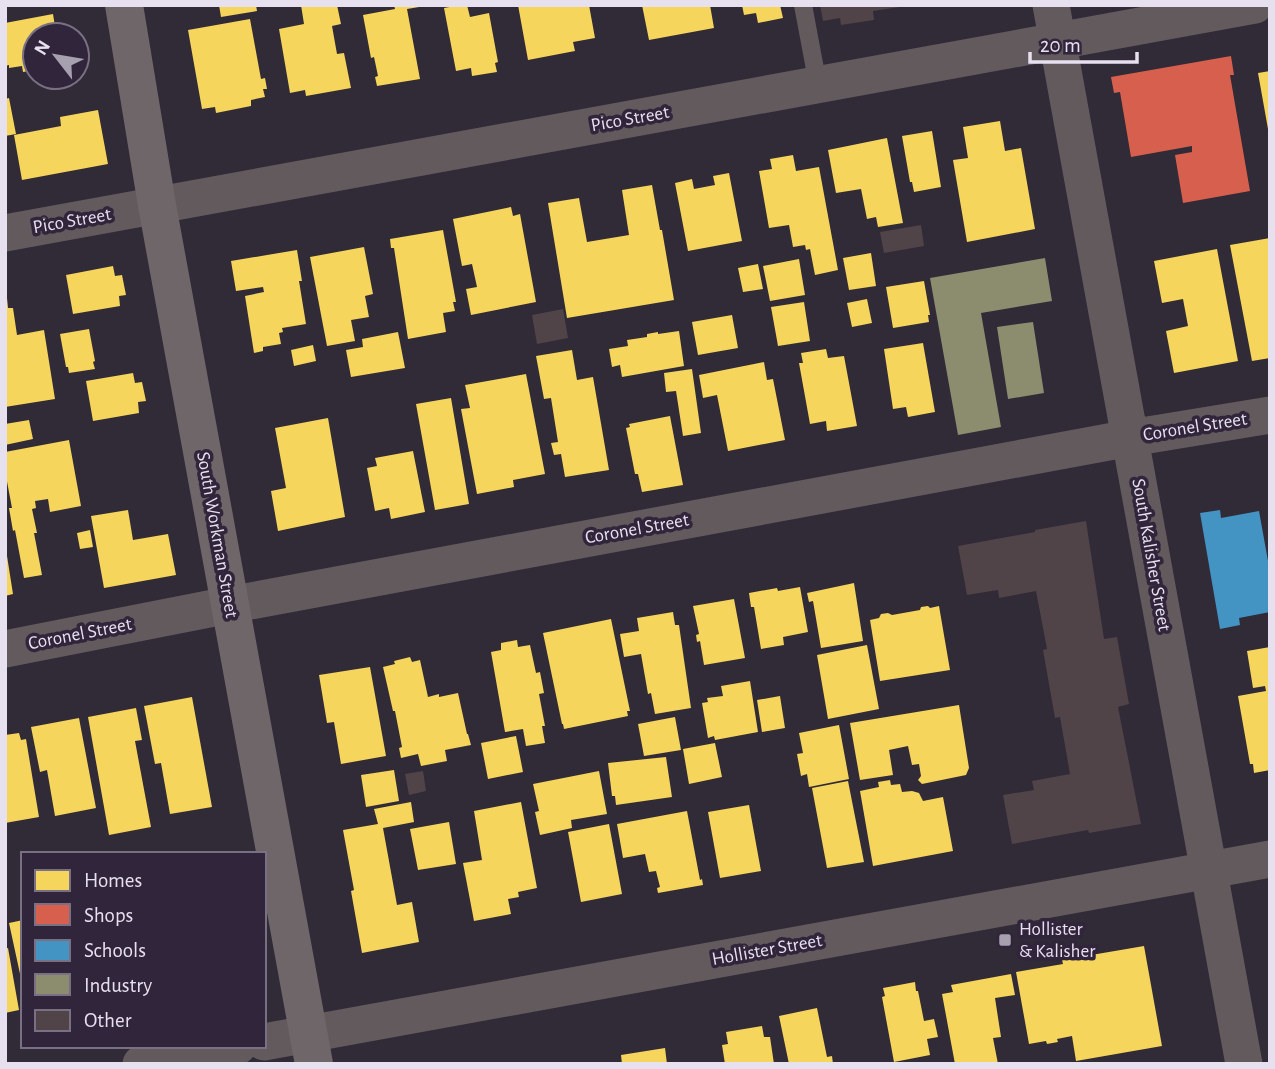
<svg xmlns="http://www.w3.org/2000/svg" width="1275" height="1069" font-family="'Alegreya Sans',sans-serif">
<style>
.homes{fill:#f6d55c}
.shops{fill:#d6604d}
.schools{fill:#4393c3}
.industry{fill:#8c8c6e}
.building{fill:#504448}
.lines{fill:none;stroke-linecap:round;stroke-linejoin:round}
.service{stroke:#635a5e;stroke-width:18}
.minor{stroke:#635a5e;stroke-width:37}
.secondary{stroke:#6f6669;stroke-width:38}
.poi-dot{fill:#a7a0af;stroke:#31253c;stroke-width:2.5}
.labels{text-anchor:middle;dominant-baseline:central;stroke-width:7;stroke-linejoin:round;paint-order:stroke}
.street-label{font-size:19px;fill:#e7e0ef;stroke:#31253c}
.poi-label{font-size:19px;fill:#e7e0ef;stroke:#31253c;text-anchor:start}
</style>
<rect width="100%" height="100%" fill="#312a37"/>
<!-- homes -->
<path class="homes" d="M 219,5 L 256,5 L 257,11 L 221,17 Z
M 301,5 L 337,5 L 341,24 L 332,26 L 337,54 L 344,53 L 351,88 L 306,96 L 305,90 L 290,93 L 279,29 L 304,24 Z
M 394,5 L 419,5 L 419,7 L 407,9 L 420,79 L 377,86 L 375,77 L 378,76 L 374,57 L 371,58 L 363,15 L 395,9 Z
M 461,5 L 467,5 L 470,17 L 489,13 L 498,62 L 495,63 L 497,72 L 472,76 L 471,68 L 456,71 L 444,8 Z
M 518,5 L 589,5 L 595,38 L 573,42 L 575,51 L 528,60 Z
M 642,5 L 710,5 L 714,28 L 649,40 Z
M 742,5 L 780,5 L 783,18 L 758,23 L 756,13 L 744,15 Z
M 53,14 L 56,33 L 64,31 L 65,35 L 35,35 L 35,70 L 23,72 L 22,66 L 9,68 L 9,65 L 5,66 L 5,23 Z
M 250,19 L 261,79 L 265,78 L 267,89 L 263,89 L 265,97 L 251,100 L 251,106 L 216,113 L 215,107 L 202,109 L 188,30 Z
M 1270,71 L 1270,129 L 1268,129 L 1258,73 Z
M 9,98 L 16,134 L 5,136 L 5,99 Z
M 98,110 L 108,164 L 22,180 L 14,135 L 61,126 L 60,117 Z
M 1000,121 L 1005,151 L 1021,148 L 1035,229 L 967,242 L 953,160 L 968,158 L 963,127 Z
M 932,131 L 941,187 L 914,192 L 912,182 L 910,182 L 902,136 Z
M 887,138 L 903,223 L 878,227 L 876,217 L 867,219 L 861,189 L 836,193 L 828,150 Z
M 793,155 L 796,171 L 819,167 L 838,270 L 815,275 L 810,249 L 806,250 L 805,245 L 793,247 L 789,225 L 769,228 L 759,171 L 772,169 L 770,159 Z
M 729,173 L 742,241 L 688,251 L 675,183 L 692,179 L 694,189 L 715,185 L 713,176 Z
M 652,185 L 660,230 L 662,230 L 674,300 L 567,318 L 548,203 L 579,198 L 587,242 L 629,235 L 622,190 Z
M 511,207 L 513,216 L 520,214 L 536,302 L 471,315 L 466,289 L 477,287 L 472,264 L 462,266 L 453,219 Z
M 443,230 L 456,302 L 453,302 L 455,311 L 443,313 L 446,332 L 408,339 L 394,248 L 391,248 L 390,239 Z
M 1270,238 L 1270,358 L 1252,361 L 1230,245 Z
M 364,247 L 373,294 L 365,296 L 369,317 L 351,320 L 355,341 L 327,346 L 310,257 Z
M 1217,249 L 1238,361 L 1174,373 L 1166,331 L 1188,326 L 1183,299 L 1162,303 L 1154,261 Z
M 297,250 L 302,281 L 299,281 L 306,324 L 282,328 L 283,332 L 279,333 L 281,344 L 263,347 L 263,351 L 254,353 L 245,296 L 264,292 L 263,287 L 236,291 L 231,261 Z
M 871,253 L 876,286 L 849,290 L 843,258 Z
M 799,259 L 805,295 L 770,301 L 763,266 Z
M 758,264 L 763,289 L 743,292 L 738,268 Z
M 113,266 L 115,276 L 122,275 L 126,295 L 119,296 L 120,306 L 73,314 L 66,275 Z
M 924,281 L 930,315 L 928,315 L 929,322 L 893,328 L 886,287 Z
M 5,298 L 7,298 L 8,308 L 13,308 L 17,335 L 44,330 L 55,399 L 5,407 Z
M 867,299 L 872,323 L 852,327 L 847,303 Z
M 804,302 L 810,341 L 778,346 L 771,307 Z
M 732,315 L 738,348 L 698,355 L 692,322 Z
M 89,329 L 95,361 L 93,362 L 95,369 L 69,373 L 68,367 L 66,367 L 60,334 Z
M 679,331 L 684,366 L 622,377 L 620,365 L 612,367 L 609,349 L 628,346 L 627,340 L 647,337 L 647,334 L 658,332 L 658,334 Z
M 398,332 L 405,368 L 351,377 L 346,350 L 363,347 L 362,339 Z
M 923,343 L 935,412 L 908,417 L 906,407 L 893,409 L 884,349 Z
M 313,345 L 316,361 L 294,366 L 291,350 Z
M 826,349 L 828,358 L 844,356 L 857,426 L 827,431 L 826,421 L 810,424 L 799,363 L 803,363 L 801,353 Z
M 572,350 L 577,380 L 593,377 L 609,470 L 565,477 L 561,454 L 554,455 L 551,443 L 558,442 L 551,398 L 544,399 L 536,356 Z
M 764,362 L 767,380 L 773,379 L 785,440 L 728,451 L 717,395 L 703,398 L 699,375 Z
M 692,369 L 701,433 L 683,436 L 676,391 L 666,392 L 664,373 Z
M 133,373 L 135,383 L 142,382 L 146,401 L 138,402 L 139,413 L 93,421 L 86,381 Z
M 526,374 L 545,474 L 513,480 L 514,487 L 477,494 L 461,409 L 470,408 L 465,385 Z
M 451,398 L 469,504 L 435,510 L 416,404 Z
M 670,416 L 683,485 L 642,492 L 638,474 L 635,474 L 626,428 L 630,427 L 629,424 Z
M 328,418 L 345,517 L 278,531 L 271,491 L 286,488 L 275,428 Z
M 29,420 L 33,439 L 5,445 L 5,432 L 7,431 L 5,424 Z
M 69,440 L 81,506 L 50,512 L 48,499 L 35,501 L 36,508 L 32,509 L 37,533 L 34,533 L 42,575 L 24,578 L 15,530 L 13,531 L 9,508 L 12,508 L 5,471 L 5,452 Z
M 413,451 L 425,512 L 391,519 L 389,508 L 375,511 L 367,468 L 377,466 L 375,458 Z
M 128,510 L 133,540 L 168,534 L 176,575 L 104,588 L 91,516 Z
M 90,530 L 93,547 L 80,549 L 77,533 Z
M 5,556 L 7,556 L 13,594 L 5,596 Z
M 854,583 L 863,641 L 821,648 L 813,601 L 809,602 L 807,593 Z
M 800,587 L 808,632 L 783,637 L 784,645 L 761,649 L 754,607 L 751,607 L 749,593 L 777,588 L 778,591 Z
M 734,599 L 745,658 L 704,665 L 700,641 L 697,642 L 696,635 L 699,634 L 693,606 Z
M 928,606 L 930,608 L 939,606 L 950,670 L 880,681 L 870,620 L 879,618 L 881,614 L 888,613 L 892,615 L 920,610 L 921,607 Z
M 673,612 L 675,625 L 679,625 L 691,708 L 655,714 L 651,693 L 648,694 L 641,654 L 624,657 L 620,634 L 639,631 L 637,618 Z
M 611,619 L 630,711 L 627,711 L 628,716 L 564,729 L 563,724 L 562,724 L 543,633 Z
M 517,640 L 518,647 L 530,645 L 536,673 L 540,672 L 544,693 L 539,694 L 545,726 L 542,726 L 545,743 L 526,746 L 523,729 L 505,732 L 491,652 L 501,650 L 501,643 Z
M 867,645 L 879,709 L 828,719 L 817,655 Z
M 1270,647 L 1270,770 L 1254,773 L 1253,764 L 1250,764 L 1238,696 L 1266,691 L 1265,686 L 1253,688 L 1247,651 Z
M 410,657 L 412,662 L 420,660 L 428,697 L 439,694 L 439,697 L 458,693 L 467,734 L 468,734 L 471,745 L 445,750 L 447,761 L 421,766 L 418,754 L 401,758 L 399,748 L 402,747 L 395,711 L 393,711 L 383,667 L 395,664 L 394,661 Z
M 370,667 L 386,756 L 341,764 L 334,722 L 327,723 L 319,675 Z
M 750,681 L 758,732 L 715,740 L 714,736 L 708,738 L 702,703 L 708,702 L 707,698 L 723,696 L 721,686 Z
M 780,696 L 785,728 L 762,732 L 757,700 Z
M 192,697 L 212,807 L 170,814 L 161,763 L 155,764 L 144,706 Z
M 959,705 L 969,768 L 966,775 L 922,784 L 918,780 L 921,776 L 919,764 L 912,765 L 908,746 L 889,750 L 893,775 L 860,780 L 850,723 Z
M 136,708 L 142,740 L 135,741 L 151,827 L 109,835 L 88,717 Z
M 675,717 L 681,750 L 644,756 L 638,724 Z
M 79,718 L 96,808 L 55,816 L 47,770 L 40,772 L 31,727 Z
M 839,725 L 849,779 L 809,787 L 807,774 L 801,776 L 797,754 L 803,753 L 799,733 Z
M 19,733 L 21,740 L 26,739 L 39,817 L 5,823 L 5,735 Z
M 516,736 L 523,772 L 488,779 L 481,743 Z
M 715,743 L 722,777 L 689,784 L 683,749 Z
M 666,757 L 672,797 L 616,805 L 615,796 L 612,796 L 608,763 Z
M 394,770 L 399,801 L 366,807 L 361,775 Z
M 599,771 L 607,814 L 571,820 L 572,828 L 540,835 L 535,812 L 539,811 L 533,784 Z
M 890,780 L 891,785 L 900,784 L 902,792 L 912,791 L 919,793 L 923,801 L 943,797 L 953,851 L 873,866 L 860,791 L 879,787 L 878,782 Z
M 848,781 L 864,862 L 827,868 L 812,788 Z
M 411,802 L 414,822 L 383,828 L 397,905 L 412,902 L 419,942 L 362,953 L 351,891 L 354,890 L 343,830 L 378,824 L 374,809 Z
M 521,802 L 537,888 L 518,892 L 519,897 L 508,899 L 511,914 L 474,921 L 463,863 L 482,860 L 474,811 Z
M 749,805 L 761,871 L 720,878 L 708,812 Z
M 687,811 L 700,880 L 702,879 L 703,885 L 658,893 L 657,888 L 660,887 L 656,871 L 649,872 L 645,854 L 623,858 L 617,824 Z
M 449,822 L 456,864 L 418,870 L 410,829 Z
M 609,824 L 622,894 L 581,902 L 568,832 Z
M 23,920 L 23,982 L 22,983 L 9,923 Z
M 1144,946 L 1162,1046 L 1076,1061 L 1072,1036 L 1057,1039 L 1058,1042 L 1047,1044 L 1046,1041 L 1029,1044 L 1016,972 L 1063,964 L 1062,960 Z
M 8,948 L 19,1010 L 5,1013 L 5,949 Z
M 1011,974 L 1015,995 L 995,998 L 1001,1037 L 993,1038 L 998,1064 L 955,1064 L 942,994 L 953,992 L 951,985 Z
M 915,982 L 916,991 L 918,991 L 924,1021 L 934,1019 L 938,1037 L 927,1039 L 930,1055 L 894,1062 L 882,997 L 885,996 L 883,988 Z
M 817,1008 L 827,1057 L 832,1056 L 833,1064 L 789,1064 L 779,1016 Z
M 762,1026 L 764,1037 L 770,1037 L 774,1064 L 725,1064 L 722,1045 L 728,1044 L 726,1032 Z
M 665,1048 L 667,1064 L 622,1064 L 621,1055 Z"/>
<!-- shops -->
<path class="shops" d="M 1231,56 L 1234,75 L 1230,75 L 1250,191 L 1183,203 L 1175,155 L 1192,152 L 1192,146 L 1131,157 L 1120,92 L 1114,93 L 1111,77 Z"/>
<!-- schools -->
<path class="schools" d="M 1220,510 L 1221,518 L 1259,511 L 1270,572 L 1270,612 L 1239,618 L 1240,625 L 1220,629 L 1200,513 Z"/>
<!-- industry -->
<path class="industry" d="M 1045,258 L 1052,301 L 981,313 L 1001,427 L 958,435 L 930,278 Z
M 1033,322 L 1044,393 L 1008,399 L 997,327 Z"/>
<!-- building -->
<path class="building" d="M 820,5 L 900,5 L 900,7 L 873,11 L 874,20 L 841,25 L 840,18 L 823,21 Z
M 921,225 L 924,246 L 884,253 L 880,232 Z
M 563,309 L 568,338 L 537,344 L 532,315 Z
M 1086,521 L 1104,639 L 1117,637 L 1129,704 L 1118,707 L 1141,824 L 1089,833 L 1088,830 L 1012,844 L 1003,795 L 1034,790 L 1032,781 L 1070,774 L 1060,717 L 1055,718 L 1043,650 L 1047,649 L 1036,591 L 999,598 L 998,590 L 967,595 L 958,546 L 1035,532 L 1035,530 Z
M 423,771 L 426,791 L 409,795 L 405,774 Z"/>
<g class="lines">
<!-- service -->
<path class="service" d="M 803,5 L 818,85"/>
<!-- minor -->
<path class="minor" d="M 1051,5 L 1244,1064
M 5,233 L 1255,5
M 5,649 L 229,605 L 1130,438 L 1270,415
M 264,1042 L 1270,859
M 141,1064 L 238,1046"/>
<!-- secondary -->
<path class="secondary" d="M 124,5 L 157,205 L 314,1064"/>
</g>
<!-- markers -->
<rect class="poi-dot" x="998" y="933" width="14" height="14" rx="3.5"/>
<g class="labels">
<!-- street labels -->
<g class="street-label">
<text transform="translate(630 119) rotate(-10)">Pico Street</text>
<text transform="translate(72 221) rotate(-10)">Pico Street</text>
<text transform="translate(1195 427) rotate(-9)">Coronel Street</text>
<text transform="translate(637 529) rotate(-10)">Coronel Street</text>
<text transform="translate(217 535) rotate(80)">South Workman Street</text>
<text transform="translate(1151 555) rotate(80)">South Kalisher Street</text>
<text transform="translate(80 634) rotate(-11)">Coronel Street</text>
<text transform="translate(767 950) rotate(-10)">Hollister Street</text>
</g>
<!-- poi labels -->
<g class="poi-label">
<text x="1019" y="929">Hollister<tspan x="1019" dy="22">&amp; Kalisher</tspan></text>
</g>
</g>
<!-- border -->
<rect width="1275" height="1069" fill="none" stroke="#e7e0ef" stroke-width="14"/>
<!-- legend -->
<rect x="21" y="852" width="245" height="196" fill="#31253c" stroke="#7a7084" stroke-width="2"/>
<rect x="35" y="870" width="35" height="21" fill="#f6d55c" stroke="#7a7084" stroke-width="2"/>
<text x="84" y="887" font-size="21" fill="#e7e0ef">Homes</text>
<rect x="35" y="904" width="35" height="21" fill="#d6604d" stroke="#7a7084" stroke-width="2"/>
<text x="84" y="922" font-size="21" fill="#e7e0ef">Shops</text>
<rect x="35" y="940" width="35" height="21" fill="#4393c3" stroke="#7a7084" stroke-width="2"/>
<text x="84" y="957" font-size="21" fill="#e7e0ef">Schools</text>
<rect x="35" y="974" width="35" height="21" fill="#8c8c6e" stroke="#7a7084" stroke-width="2"/>
<text x="84" y="992" font-size="21" fill="#e7e0ef">Industry</text>
<rect x="35" y="1010" width="35" height="21" fill="#504448" stroke="#7a7084" stroke-width="2"/>
<text x="84" y="1027" font-size="21" fill="#e7e0ef">Other</text>
<!-- north arrow -->
<g transform="translate(56 56) rotate(301)"><circle r="33" fill="#31253c" stroke="#7a7084" stroke-width="2"/>
<path d="M0-5L12 26L0 18L-12 26Z" fill="#a7a0af"/>
<text y="-10" font-size="19" font-weight="bold" text-anchor="middle" fill="#e7e0ef">N</text>
</g>
<!-- scale -->
<path d="M1030 52v10h107v-10" fill="none" stroke="#e7e0ef" stroke-width="3.5"/>
<text x="1040" y="52" font-size="21" fill="#e7e0ef" stroke="#31253c" stroke-width="5" paint-order="stroke">20 m</text>
</svg>
